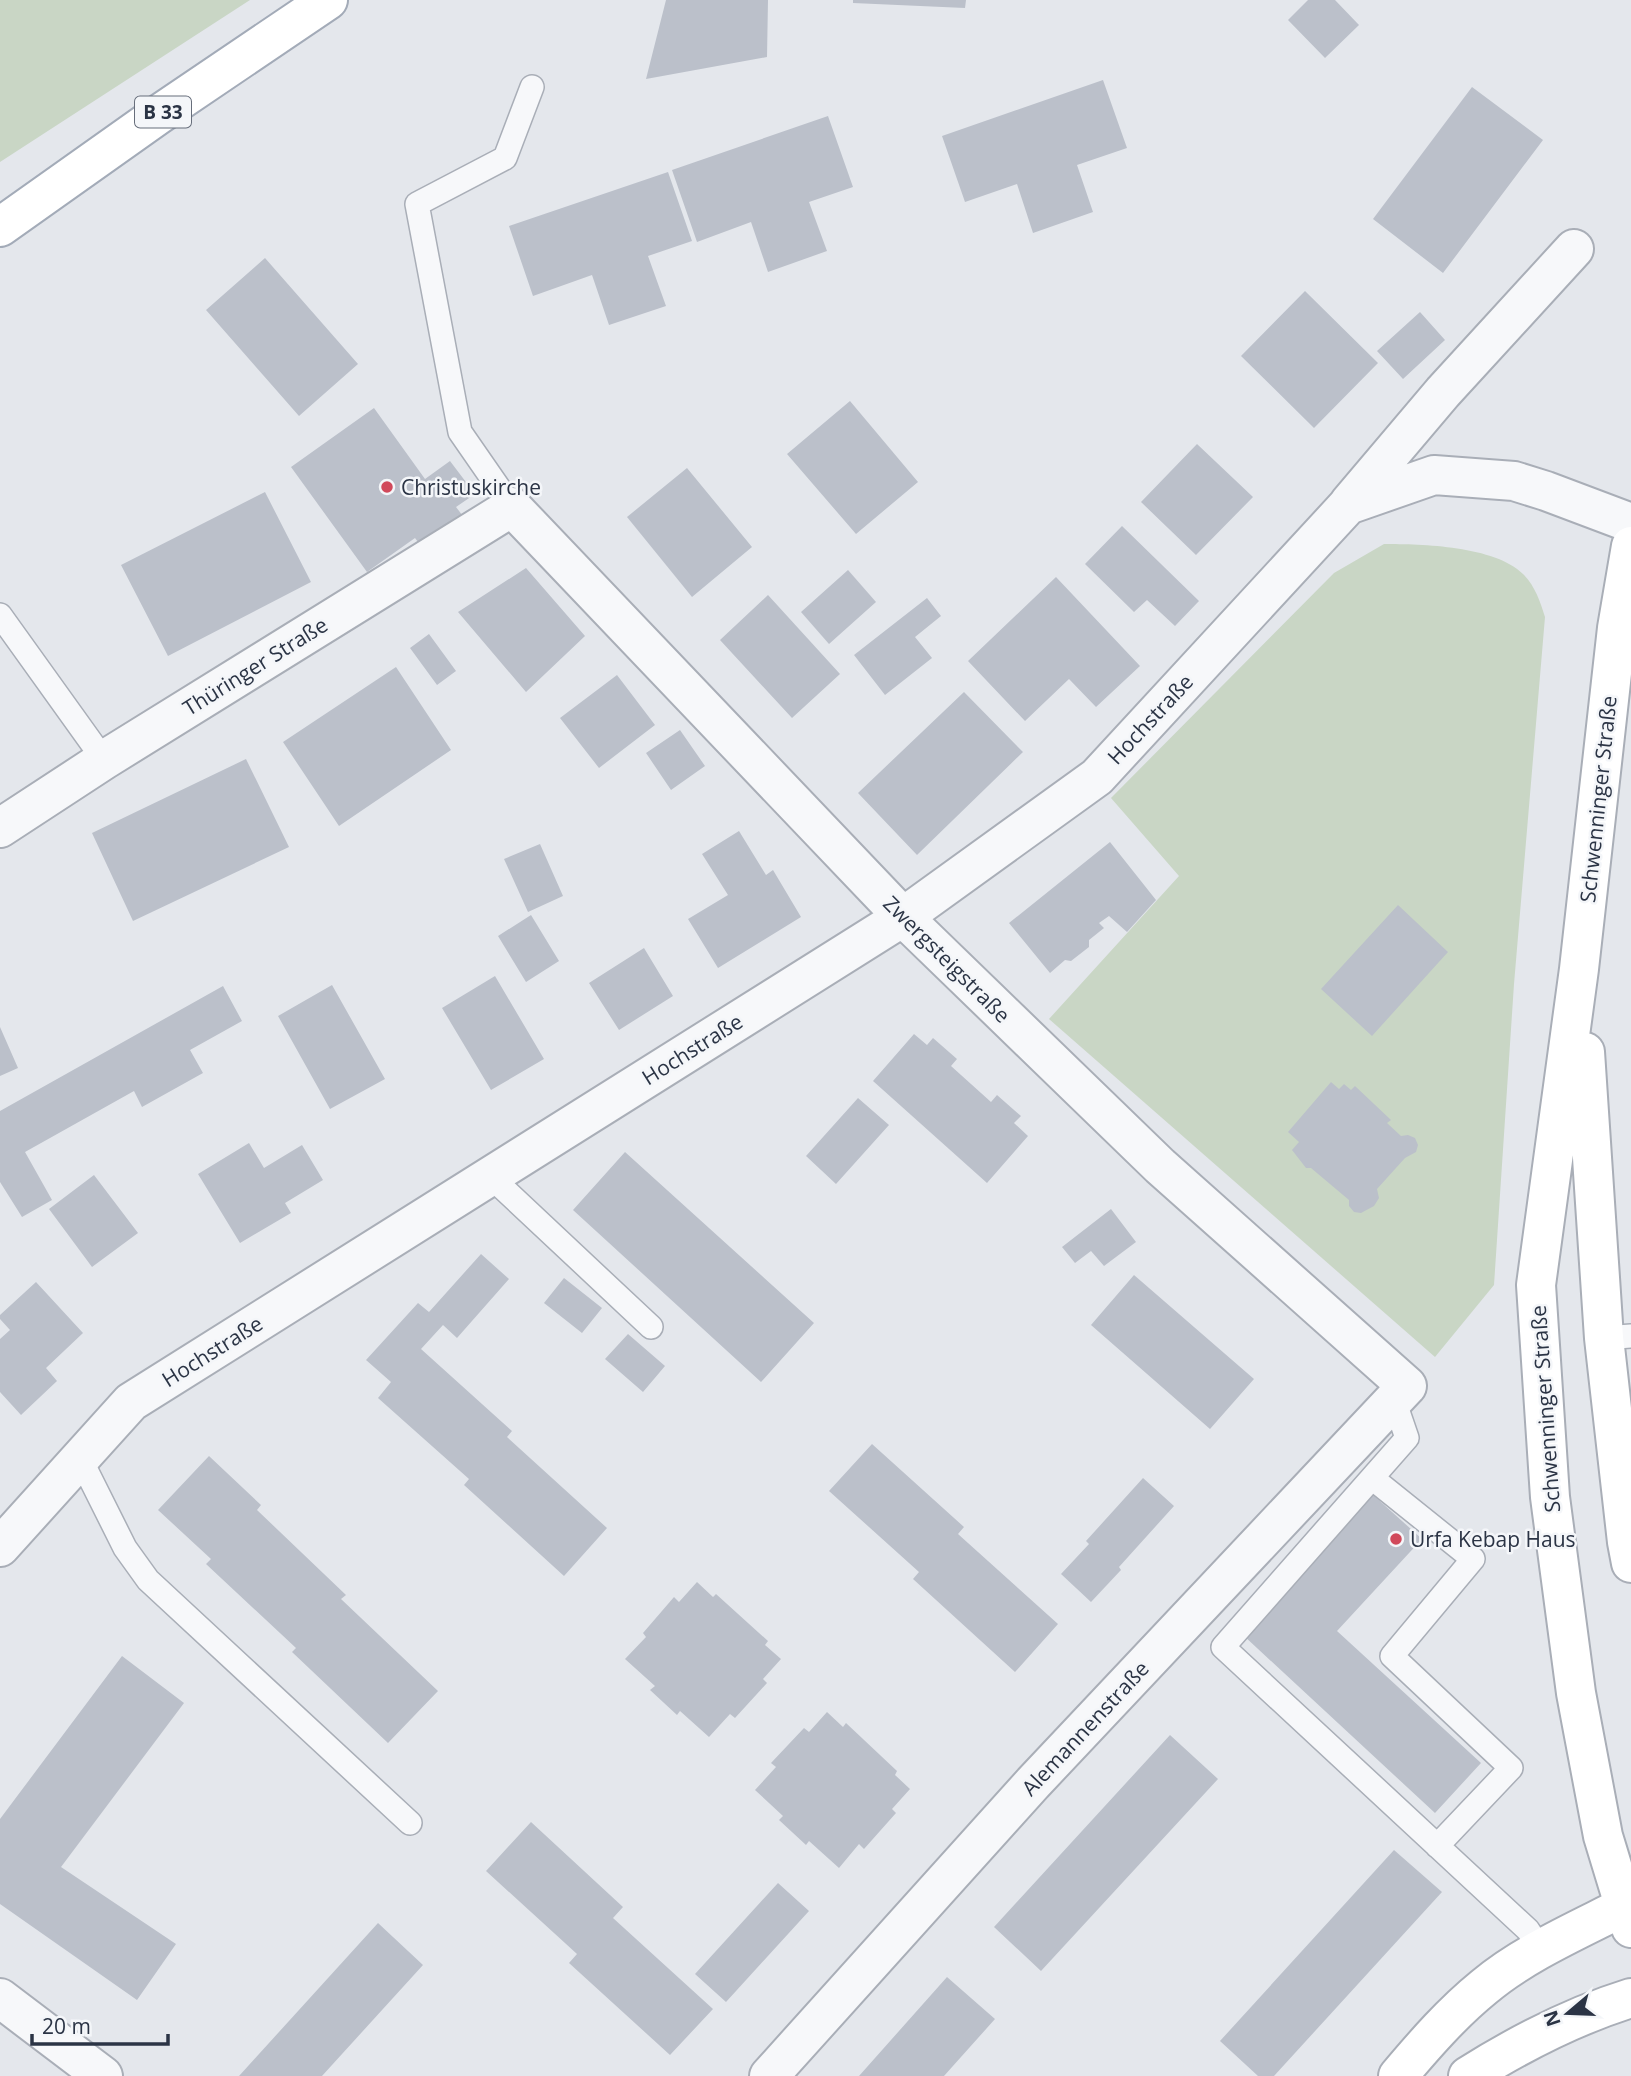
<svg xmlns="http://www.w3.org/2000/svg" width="1631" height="2076" font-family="'Open Sans',sans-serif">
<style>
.green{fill:#c9d6c5}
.building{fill:#bbc0ca}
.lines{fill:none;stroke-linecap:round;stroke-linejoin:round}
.lane-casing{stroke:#a9aeb7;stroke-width:26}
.street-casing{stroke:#a9aeb7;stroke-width:42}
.secondary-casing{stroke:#a9aeb7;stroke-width:42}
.primary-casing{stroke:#a3abb8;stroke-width:42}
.lane{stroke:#f7f8fa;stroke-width:23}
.street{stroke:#f7f8fa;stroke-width:38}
.secondary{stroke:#fff;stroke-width:38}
.primary{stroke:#fff;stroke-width:38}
.poi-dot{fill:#d1495b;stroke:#f4f6f9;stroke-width:2.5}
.labels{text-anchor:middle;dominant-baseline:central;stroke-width:5;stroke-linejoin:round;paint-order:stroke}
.shield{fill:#f4f6f9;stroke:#676e7b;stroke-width:2}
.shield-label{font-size:19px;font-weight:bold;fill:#2b3445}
.poi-label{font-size:21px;fill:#2b3445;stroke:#f4f6f9;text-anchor:start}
.street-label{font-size:21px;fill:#2b3445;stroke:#f4f6f9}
</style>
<rect width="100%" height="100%" fill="#e4e7ec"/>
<!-- green -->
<path class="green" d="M 0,0 L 250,0 L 0,162 Z
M 1384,544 C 1422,544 1495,546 1523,574 C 1535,586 1540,601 1545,617 L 1514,984 L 1494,1285 L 1435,1357 L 1049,1019 L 1179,876 L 1111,798 L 1334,573 Z"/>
<!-- building -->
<path class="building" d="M 666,0 L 768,0 L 767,57 L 646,79 Z
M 853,0 L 966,0 L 965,8 L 853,3 Z
M 1308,0 L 1335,0 L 1359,25 L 1325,58 L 1288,20 Z
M 1103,80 L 1127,148 L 1077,165 L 1093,212 L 1033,233 L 1017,184 L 965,202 L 942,136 Z
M 1472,87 L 1543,140 L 1443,273 L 1373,219 Z
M 828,116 L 853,187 L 809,202 L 827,251 L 768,272 L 751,222 L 697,242 L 672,170 Z
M 668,172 L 692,241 L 648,256 L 666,306 L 609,325 L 592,275 L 533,296 L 509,226 Z
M 265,258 L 358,364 L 299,416 L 206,310 Z
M 1305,291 L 1378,363 L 1314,428 L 1241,356 Z
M 1420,312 L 1445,340 L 1403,379 L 1377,351 Z
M 850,401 L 918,482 L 856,534 L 787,454 Z
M 374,408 L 425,479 L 450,461 L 475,494 L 456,507 L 469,524 L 427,554 L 415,538 L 367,572 L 291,467 Z
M 1197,444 L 1253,497 L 1196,555 L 1141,502 Z
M 687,468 L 752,547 L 692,597 L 627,517 Z
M 265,492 L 311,582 L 168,656 L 121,565 Z
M 1122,526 L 1199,601 L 1175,626 L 1147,600 L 1134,612 L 1085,564 Z
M 526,568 L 585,636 L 526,692 L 458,612 Z
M 848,570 L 876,602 L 829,644 L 801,612 Z
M 1056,577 L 1140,666 L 1096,707 L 1069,679 L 1025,721 L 968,661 Z
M 768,595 L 840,674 L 792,718 L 720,640 Z
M 927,598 L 941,616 L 915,637 L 932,658 L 885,695 L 854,655 Z
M 429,634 L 456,671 L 437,685 L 410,648 Z
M 396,667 L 451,750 L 339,826 L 283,742 Z
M 617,675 L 655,725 L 599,768 L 560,718 Z
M 964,692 L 1023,752 L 917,855 L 858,793 Z
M 680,730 L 705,766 L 671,790 L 646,753 Z
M 246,759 L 289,847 L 133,921 L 92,833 Z
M 739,831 L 766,875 L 773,870 L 801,917 L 718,968 L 688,919 L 728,895 L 702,854 Z
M 1110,842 L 1156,900 L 1127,932 L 1109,916 L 1099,923 L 1104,928 L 1089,940 L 1089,947 L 1071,961 L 1065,960 L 1050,973 L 1009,923 Z
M 540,844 L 563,896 L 528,912 L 504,859 Z
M 1398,905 L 1448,952 L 1372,1036 L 1321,989 Z
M 531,915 L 559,961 L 526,982 L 498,936 Z
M 644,948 L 673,996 L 619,1030 L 589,983 Z
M 495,976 L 544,1059 L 491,1090 L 442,1008 Z
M 332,985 L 385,1079 L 330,1109 L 278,1016 Z
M 223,986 L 242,1021 L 190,1050 L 203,1073 L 142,1107 L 134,1091 L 25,1152 L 52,1200 L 22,1217 L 0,1182 L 0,1111 Z
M 0,1027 L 18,1068 L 0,1076 Z
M 914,1034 L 927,1045 L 933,1038 L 957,1059 L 951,1066 L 991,1102 L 997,1095 L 1021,1116 L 1014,1123 L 1028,1136 L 987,1183 L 873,1081 Z
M 1331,1082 L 1339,1089 L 1344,1084 L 1351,1090 L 1355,1086 L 1391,1120 L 1387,1123 L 1401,1136 L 1408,1135 L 1415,1138 L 1418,1145 L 1416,1152 L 1405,1158 L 1377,1189 L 1379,1198 L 1374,1206 L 1361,1213 L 1354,1212 L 1349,1206 L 1349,1200 L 1311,1168 L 1306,1168 L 1292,1150 L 1299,1142 L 1288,1132 Z
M 858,1098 L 889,1125 L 836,1184 L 806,1156 Z
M 249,1143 L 264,1168 L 302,1145 L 323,1180 L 285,1203 L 291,1213 L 240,1243 L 198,1174 Z
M 625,1152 L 814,1323 L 761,1382 L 573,1210 Z
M 94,1175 L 138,1233 L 92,1267 L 49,1209 Z
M 1111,1209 L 1136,1242 L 1104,1266 L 1091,1251 L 1075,1263 L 1062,1247 Z
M 481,1254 L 509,1279 L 457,1338 L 443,1325 L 421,1349 L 512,1431 L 507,1437 L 607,1528 L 564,1576 L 464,1485 L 469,1479 L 378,1398 L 391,1382 L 366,1360 L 418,1303 L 429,1312 Z
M 1134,1275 L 1254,1379 L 1210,1429 L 1091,1325 Z
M 564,1278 L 602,1308 L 582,1333 L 544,1303 Z
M 36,1282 L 83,1333 L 46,1368 L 57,1381 L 21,1415 L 0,1392 L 0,1339 L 10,1330 L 0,1319 L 0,1315 Z
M 628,1334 L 665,1366 L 643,1392 L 605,1359 Z
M 872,1444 L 964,1527 L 958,1534 L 1058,1624 L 1015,1672 L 913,1579 L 919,1572 L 829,1491 Z
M 209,1456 L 261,1505 L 257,1510 L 346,1595 L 341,1599 L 438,1691 L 388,1743 L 292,1652 L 296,1648 L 206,1564 L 211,1559 L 158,1510 Z
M 1143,1478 L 1174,1506 L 1119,1567 L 1121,1570 L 1091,1602 L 1061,1574 L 1089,1544 L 1086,1541 Z
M 1372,1494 L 1422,1539 L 1337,1631 L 1481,1763 L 1435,1813 L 1243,1635 Z
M 697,1582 L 713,1597 L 716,1594 L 768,1641 L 765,1645 L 781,1659 L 763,1679 L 767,1683 L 735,1718 L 730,1714 L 709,1737 L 680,1711 L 677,1715 L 650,1690 L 655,1686 L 625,1659 L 646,1637 L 643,1633 L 674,1597 L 679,1602 Z
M 122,1656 L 184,1703 L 61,1867 L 176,1944 L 137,2000 L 0,1904 L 0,1819 Z
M 827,1712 L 843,1727 L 846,1723 L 897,1771 L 895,1775 L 910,1789 L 892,1809 L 896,1813 L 864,1849 L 859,1844 L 839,1868 L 809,1841 L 806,1845 L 779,1820 L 783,1816 L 755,1790 L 776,1767 L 771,1763 L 804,1728 L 809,1732 Z
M 1170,1735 L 1218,1779 L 1041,1971 L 994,1927 Z
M 531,1822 L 623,1907 L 613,1918 L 713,2009 L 670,2055 L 569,1963 L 577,1954 L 486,1871 Z
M 1394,1850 L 1442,1892 L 1274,2076 L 1258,2076 L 1220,2041 Z
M 778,1883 L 809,1911 L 726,2002 L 695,1974 Z
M 378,1923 L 423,1965 L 322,2076 L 239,2076 Z
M 947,1977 L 995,2019 L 944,2076 L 859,2076 Z"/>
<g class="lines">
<defs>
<path id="lane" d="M 512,507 L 460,432 L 417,204 L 505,158 L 532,87
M 0,615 L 104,760
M 490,1176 L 651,1327
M 1604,1338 L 1631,1336
M 1394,1400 L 1407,1438 L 1223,1647 L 1528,1930 L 1541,1950
M 80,1458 L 125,1548 L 148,1580 L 410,1823
M 1372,1478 L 1473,1559 L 1392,1656 L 1511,1768 L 1437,1846"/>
<path id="street" d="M 1349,503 L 1443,392 L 1574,249
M 0,828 L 104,760 L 512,507 L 903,917 L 1160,1166 L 1407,1386 L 1033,1783 L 769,2076
M 0,1547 L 131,1402 L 903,917 L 1097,777 L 1348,505 L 1434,475 L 1514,481 L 1546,491 L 1631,523
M 0,1998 L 103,2076"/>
<path id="secondary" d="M 1631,546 L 1617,628 L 1579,969 L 1536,1285 L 1550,1497 L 1576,1693 L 1603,1836 L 1631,1928
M 1585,1052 L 1604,1338 L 1627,1542 L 1631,1563
M 1398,2076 C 1425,2044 1452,2013 1484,1987 C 1523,1954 1578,1930 1623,1907
M 1468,2076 C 1519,2044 1573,2016 1631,1998"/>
<path id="primary" d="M 0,227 L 158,115 L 328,0"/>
</defs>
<!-- lane casing -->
<use href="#lane" class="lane-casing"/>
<!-- street casing -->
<use href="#street" class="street-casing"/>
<!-- secondary casing -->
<use href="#secondary" class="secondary-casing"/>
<!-- primary casing -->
<use href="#primary" class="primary-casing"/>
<!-- lane -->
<use href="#lane" class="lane"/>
<!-- street -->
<use href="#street" class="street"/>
<!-- secondary -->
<use href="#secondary" class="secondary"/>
<!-- primary -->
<use href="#primary" class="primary"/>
</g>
<!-- markers -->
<g class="poi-dot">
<circle cx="387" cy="487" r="7"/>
<circle cx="1396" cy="1539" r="7"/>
</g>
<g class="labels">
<!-- shield labels -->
<rect class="shield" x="135" y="96.5" width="56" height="31" rx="5"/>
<g class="shield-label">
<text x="163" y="112">B 33</text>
</g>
<!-- poi labels -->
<g class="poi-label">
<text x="401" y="487">Christuskirche</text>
<text x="1410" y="1539">Urfa Kebap Haus</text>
</g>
<!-- street labels -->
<g class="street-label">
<text transform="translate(255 666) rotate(-32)">Thüringer Straße</text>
<text transform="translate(1150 719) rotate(-47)">Hochstraße</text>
<text transform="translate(1598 799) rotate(-84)">Schwenninger Straße</text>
<text transform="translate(947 959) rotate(45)">Zwergsteigstraße</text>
<text transform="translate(692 1049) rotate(-32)">Hochstraße</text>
<text transform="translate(212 1351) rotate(-32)">Hochstraße</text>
<text transform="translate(1545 1409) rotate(-94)">Schwenninger Straße</text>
<text transform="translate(1085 1728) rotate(-47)">Alemannenstraße</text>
</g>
</g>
<!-- north arrow -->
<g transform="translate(1568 2013) rotate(251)" stroke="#f4f6f9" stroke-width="5" paint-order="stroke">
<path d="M0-5L12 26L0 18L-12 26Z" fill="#2b3445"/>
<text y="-10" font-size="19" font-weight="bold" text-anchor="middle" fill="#2b3445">N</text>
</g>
<!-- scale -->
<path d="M32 2034v10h136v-10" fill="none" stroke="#2b3445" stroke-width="3.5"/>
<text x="42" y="2034" font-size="21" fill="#2b3445" stroke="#f4f6f9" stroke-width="5" paint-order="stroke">20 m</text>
</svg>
